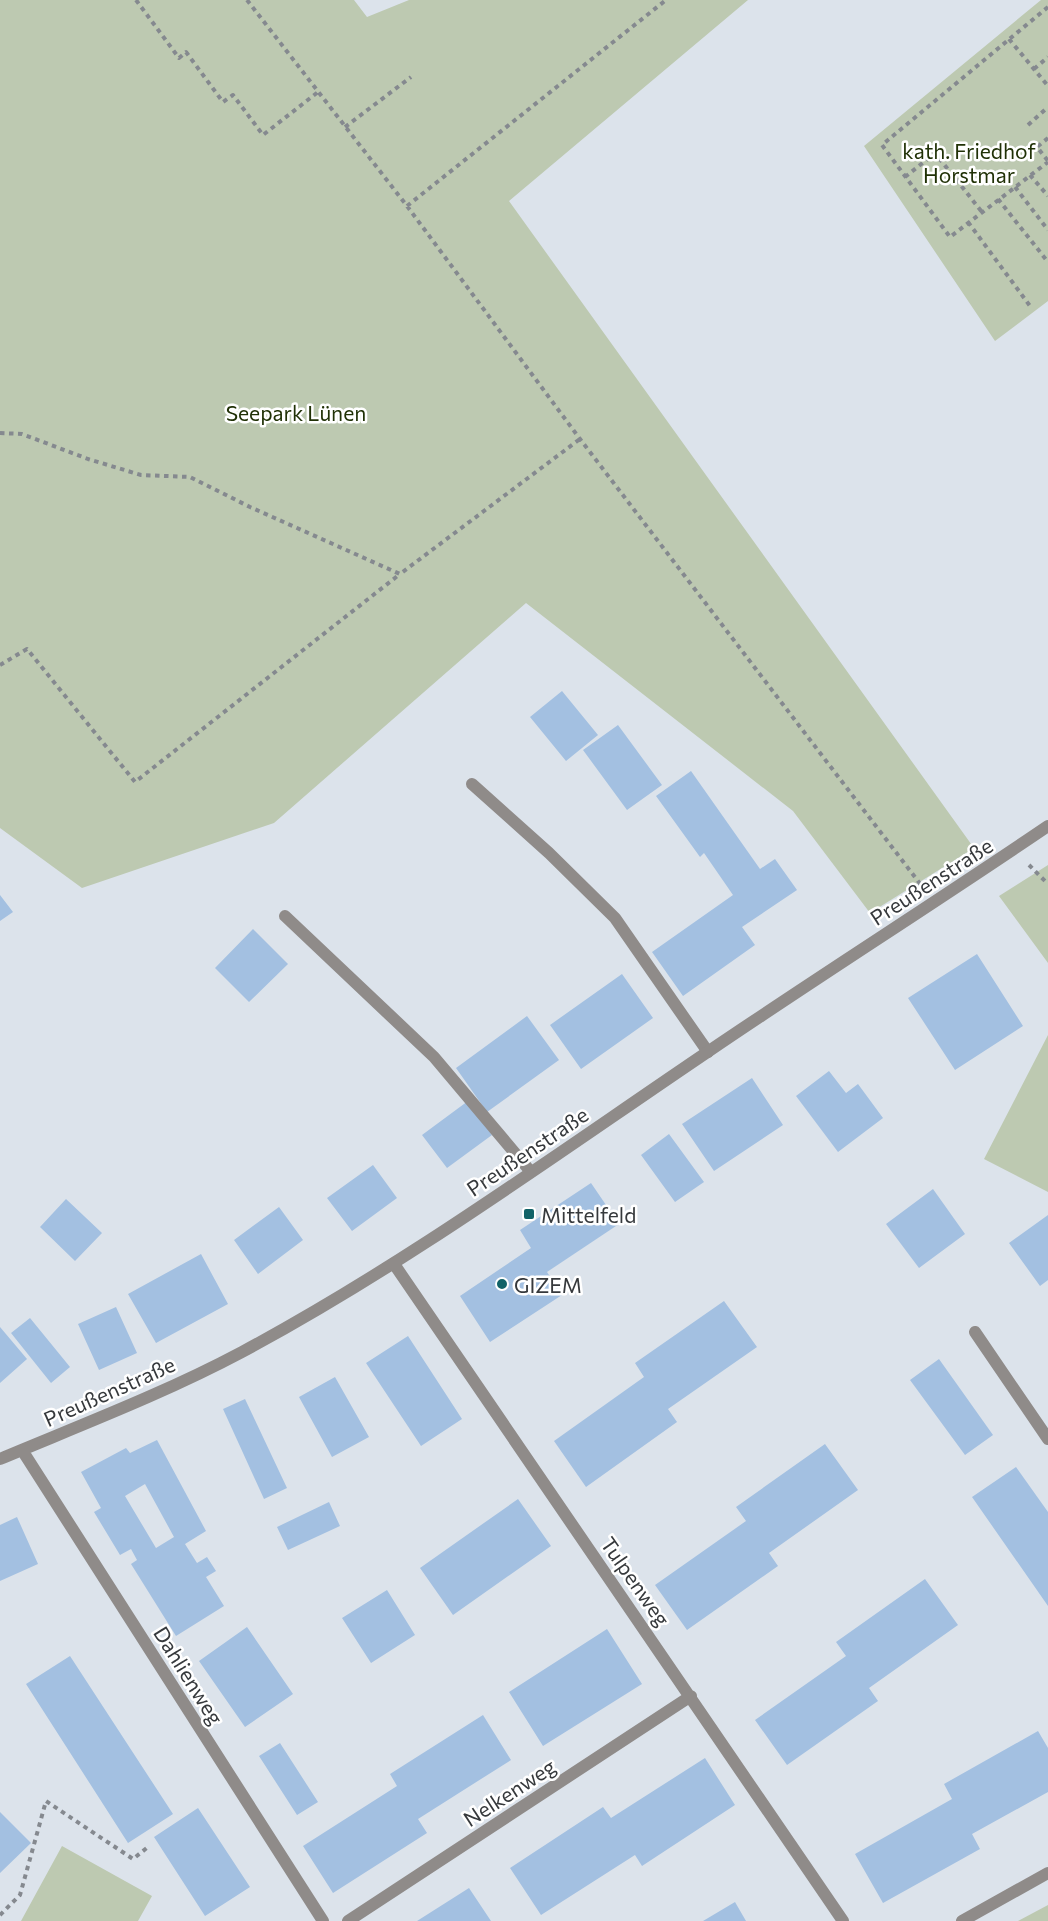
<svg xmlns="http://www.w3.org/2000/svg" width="1048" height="1921" font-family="Commissioner,sans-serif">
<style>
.green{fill:#bdc9b1}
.building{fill:#a3c0e1;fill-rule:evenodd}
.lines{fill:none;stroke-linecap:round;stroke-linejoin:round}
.path{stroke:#85898f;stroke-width:4;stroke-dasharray:4.5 4.5;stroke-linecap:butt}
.service{stroke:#8f8b89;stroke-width:12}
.minor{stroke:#8f8b89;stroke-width:12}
.poi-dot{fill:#116267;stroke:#fff;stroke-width:2}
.labels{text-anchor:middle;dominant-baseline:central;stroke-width:5;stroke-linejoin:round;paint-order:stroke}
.park-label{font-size:21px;fill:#203106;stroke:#fff}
.street-label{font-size:21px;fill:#36393c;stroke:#fff}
.poi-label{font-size:21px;fill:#36393c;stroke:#fff;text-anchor:start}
</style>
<rect width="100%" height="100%" fill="#dce3eb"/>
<!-- green -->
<path class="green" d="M 0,0 L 354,0 L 367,17 L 409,0 L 748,0 L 509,201 L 974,848 L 870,913 L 793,811 L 526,603 L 274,823 L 82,888 L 0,828 Z
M 1041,0 L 1048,0 L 1048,301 L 995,341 L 864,146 Z
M 1048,865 L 1048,963 L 999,896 Z
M 1048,1035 L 1048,1192 L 984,1159 Z
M 62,1846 L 152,1896 L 138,1921 L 21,1921 Z
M 1048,1905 L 1048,1921 L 1018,1921 Z"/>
<!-- building -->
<path class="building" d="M 562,691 L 598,735 L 566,761 L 530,717 Z
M 618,725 L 662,785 L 627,810 L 583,750 Z
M 691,771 L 760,869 L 775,859 L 797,890 L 742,927 L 755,945 L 683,996 L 652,952 L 733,895 L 704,853 L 700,857 L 656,796 Z
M 0,895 L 13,912 L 0,921 Z
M 253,929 L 288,964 L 249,1002 L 215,968 Z
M 977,954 L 1023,1026 L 955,1070 L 908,998 Z
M 622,974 L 653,1018 L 581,1069 L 550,1025 Z
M 527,1016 L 559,1060 L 487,1112 L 456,1068 Z
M 829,1071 L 846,1093 L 858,1084 L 883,1118 L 838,1152 L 796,1096 Z
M 752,1078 L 783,1125 L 714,1171 L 682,1124 Z
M 468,1101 L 492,1135 L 447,1168 L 422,1135 Z
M 669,1134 L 704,1182 L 675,1202 L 641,1155 Z
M 373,1165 L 397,1198 L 352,1231 L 327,1198 Z
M 591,1183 L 619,1224 L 547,1272 L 562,1295 L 490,1342 L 460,1296 L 531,1248 L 520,1230 Z
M 933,1189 L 965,1234 L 919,1268 L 886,1224 Z
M 66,1199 L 102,1233 L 75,1261 L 40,1227 Z
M 279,1207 L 303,1240 L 258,1274 L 234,1240 Z
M 1048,1215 L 1048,1280 L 1040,1286 L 1009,1243 Z
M 201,1254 L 228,1304 L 156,1343 L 128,1294 Z
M 724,1301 L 757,1347 L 668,1409 L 677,1422 L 586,1487 L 554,1441 L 644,1377 L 635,1363 Z
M 116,1307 L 137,1353 L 99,1370 L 78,1324 Z
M 30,1318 L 70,1367 L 51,1383 L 11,1333 Z
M 0,1327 L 27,1359 L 0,1383 Z
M 408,1336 L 462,1419 L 421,1446 L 366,1363 Z
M 939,1359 L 993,1435 L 965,1455 L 910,1380 Z
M 335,1377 L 369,1437 L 332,1457 L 299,1397 Z
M 245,1399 L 287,1488 L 264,1499 L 223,1409 Z
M 157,1440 L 206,1531 L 185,1544 L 197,1563 L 207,1557 L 216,1571 L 206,1577 L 224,1606 L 176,1636 L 131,1564 L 137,1560 L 131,1549 L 120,1555 L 94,1512 L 101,1508 L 81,1472 L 126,1448 L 130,1453 ZM 145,1484 L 174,1537 L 156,1548 L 125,1496 Z
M 825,1444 L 858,1490 L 769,1553 L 778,1566 L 687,1630 L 655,1585 L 746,1521 L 736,1507 Z
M 1016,1467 L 1048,1512 L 1048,1606 L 972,1497 Z
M 518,1499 L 551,1546 L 453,1615 L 420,1568 Z
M 329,1502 L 340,1526 L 288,1550 L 277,1527 Z
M 17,1517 L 38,1564 L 0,1581 L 0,1525 Z
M 925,1579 L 958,1625 L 869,1688 L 878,1701 L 787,1765 L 755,1720 L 846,1656 L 836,1642 Z
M 387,1590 L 415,1635 L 371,1663 L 342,1618 Z
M 247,1627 L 293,1694 L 245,1727 L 199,1661 Z
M 607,1629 L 642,1684 L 543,1746 L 509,1692 Z
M 70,1656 L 173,1814 L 128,1843 L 26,1684 Z
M 483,1715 L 511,1760 L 418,1819 L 427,1833 L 333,1893 L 303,1846 L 397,1786 L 390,1774 Z
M 1038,1731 L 1048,1748 L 1048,1792 L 972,1834 L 980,1849 L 883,1903 L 855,1854 L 952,1799 L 944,1784 Z
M 280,1743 L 318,1802 L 297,1815 L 259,1756 Z
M 705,1758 L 735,1805 L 642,1866 L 635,1855 L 541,1915 L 510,1868 L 603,1807 L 611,1818 Z
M 198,1808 L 250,1887 L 205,1916 L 154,1837 Z
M 0,1812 L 31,1843 L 0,1873 Z
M 469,1888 L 491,1921 L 417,1921 Z
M 735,1902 L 746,1921 L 703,1921 Z"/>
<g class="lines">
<!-- path -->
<path class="path" d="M 136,0 L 179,58 L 186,52 L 223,102 L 233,95 L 263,135 L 318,92
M 247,0 L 407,206 L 580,439 L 921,885
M 1048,7 L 882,145 L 950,237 L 1048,162
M 1009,39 L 1048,86
M 1034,69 L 1048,57
M 1028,125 L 1048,107
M 345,127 L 411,77
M 1048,138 L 1037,147 L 1048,161
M 1030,175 L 1048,196
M 905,177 L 935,153 L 982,212
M 1015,187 L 1048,230
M 998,199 L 1048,262
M 407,206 L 666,0
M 968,222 L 1030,306
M 0,433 L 22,434 L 88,459 L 141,475 L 190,477 L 250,507 L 400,574 L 580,439
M 0,665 L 27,649 L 135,782 L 400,574
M 1029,865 L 1048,884
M 0,1915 L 20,1895 L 46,1801 L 133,1859 L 148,1847"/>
<!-- service -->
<path class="service" d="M 472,784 L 549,853 L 615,918 L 708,1052
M 285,916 L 434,1057 L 531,1172"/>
<!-- minor -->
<path class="minor" d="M 394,1264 L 843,1921
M 975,1332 L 1048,1439
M 22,1450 L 323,1921
M 0,1459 C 81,1425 165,1393 242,1352 C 406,1264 555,1155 709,1051 C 821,975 936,902 1048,826
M 348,1921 L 691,1696
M 962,1921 L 1048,1873"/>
</g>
<!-- markers -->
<g class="poi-dot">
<rect x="523" y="1208" width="12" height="12" rx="3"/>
<circle cx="502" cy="1284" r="6"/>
</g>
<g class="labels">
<!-- park labels -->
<g class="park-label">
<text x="969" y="150">kath. Friedhof<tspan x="969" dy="24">Horstmar</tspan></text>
<text x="296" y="412">Seepark Lünen</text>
</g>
<!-- street labels -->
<g class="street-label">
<text transform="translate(931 881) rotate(-33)">Preußenstraße</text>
<text transform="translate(527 1151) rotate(-34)">Preußenstraße</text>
<text transform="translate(109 1391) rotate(-24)">Preußenstraße</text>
<text transform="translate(636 1581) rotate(55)">Tulpenweg</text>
<text transform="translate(189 1675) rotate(58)">Dahlienweg</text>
<text transform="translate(509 1792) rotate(-33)">Nelkenweg</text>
</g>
<!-- poi labels -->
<g class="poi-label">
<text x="541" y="1214">Mittelfeld</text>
<text x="514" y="1284">GIZEM</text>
</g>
</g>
</svg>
